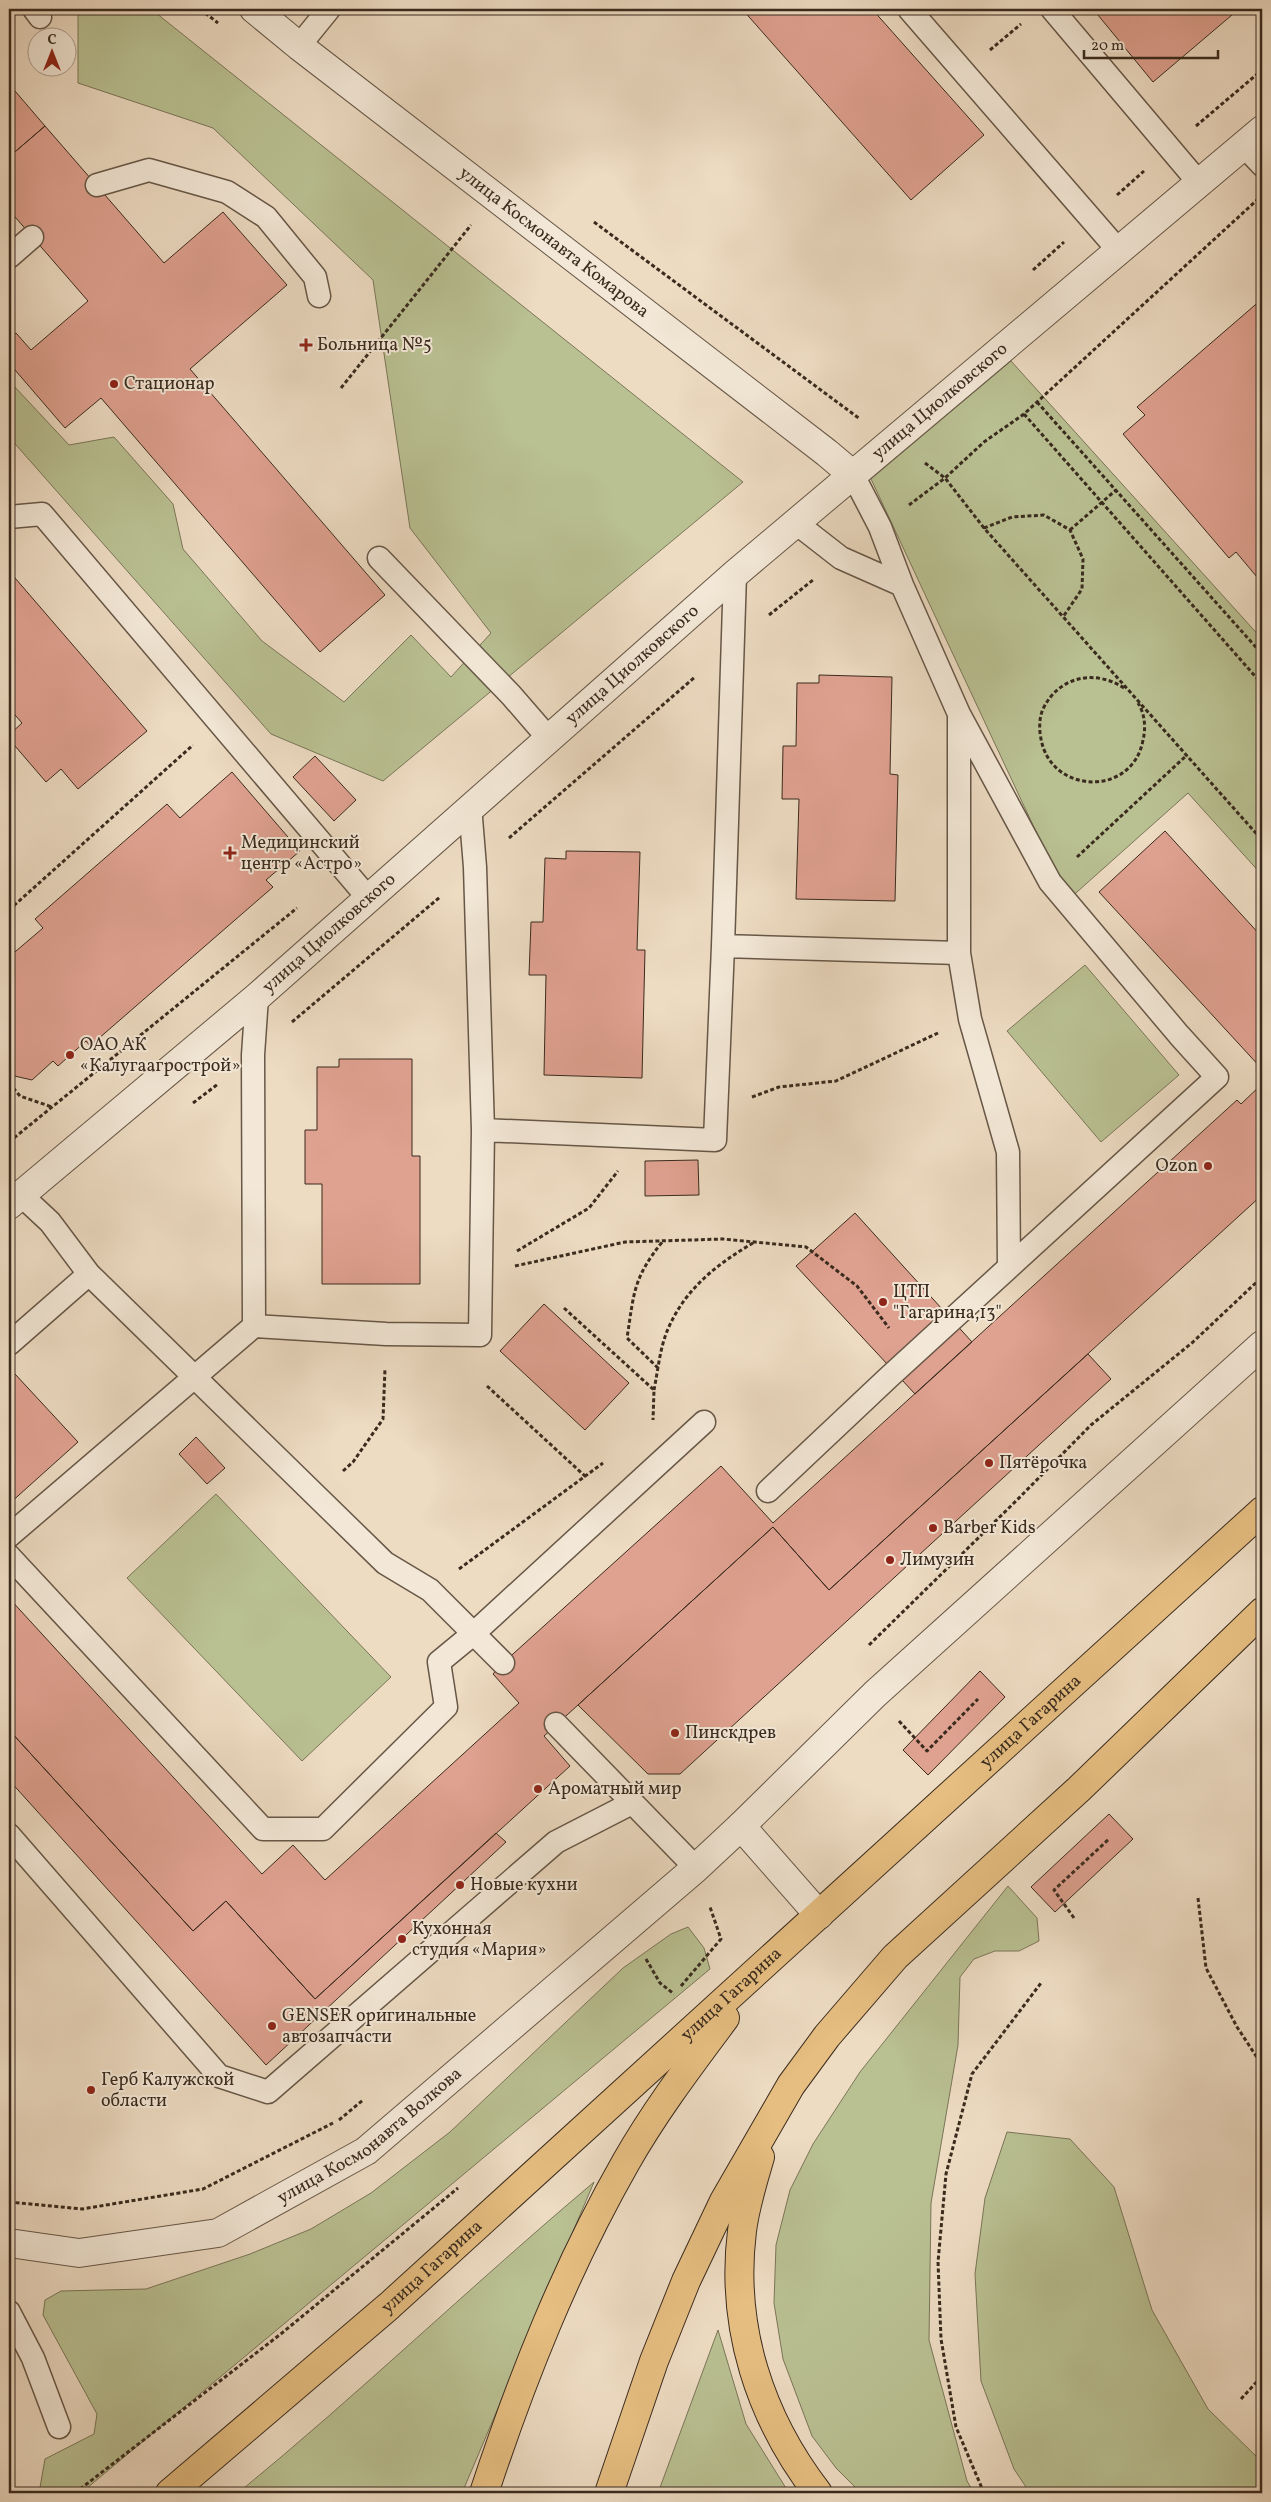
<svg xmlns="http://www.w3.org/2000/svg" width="1271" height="2502" font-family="Vollkorn,serif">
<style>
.green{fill:#b9c092;stroke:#7a7658}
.building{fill:#dfa190;stroke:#3a2b1e}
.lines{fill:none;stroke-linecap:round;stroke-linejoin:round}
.service-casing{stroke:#675747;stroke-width:25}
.minor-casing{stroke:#675747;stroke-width:30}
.primary-casing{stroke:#3a2b1e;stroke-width:30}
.path{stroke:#3a2b1e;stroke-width:3;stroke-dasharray:4 2.5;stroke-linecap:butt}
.service{stroke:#f3e8d7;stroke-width:22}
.minor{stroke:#f3e8d7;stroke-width:28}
.primary{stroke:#e6be81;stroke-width:28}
.poi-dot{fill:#8f2418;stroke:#f3e8d7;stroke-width:2}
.labels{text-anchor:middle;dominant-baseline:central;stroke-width:4;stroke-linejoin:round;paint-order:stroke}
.street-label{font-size:18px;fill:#3a2b1e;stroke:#f3e8d7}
.poi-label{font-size:18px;fill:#3a2b1e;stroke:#f3e8d7;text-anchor:start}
</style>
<rect width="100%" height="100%" fill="#eddbc2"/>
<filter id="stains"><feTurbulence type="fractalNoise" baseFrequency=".004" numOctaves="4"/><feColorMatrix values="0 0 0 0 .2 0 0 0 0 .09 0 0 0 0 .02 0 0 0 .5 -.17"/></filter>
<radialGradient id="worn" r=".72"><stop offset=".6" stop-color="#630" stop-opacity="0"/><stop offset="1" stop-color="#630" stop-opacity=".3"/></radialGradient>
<!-- green -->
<path class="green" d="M 74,9 L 151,9 L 743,482 L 383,781 L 271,734 L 9,437 L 9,388 L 13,385 L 69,445 L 114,437 L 173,504 L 183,549 L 262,641 L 344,702 L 411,635 L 451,677 L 491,633 L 410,528 L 373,280 L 213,128 L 78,83 L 78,12 Z
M 1011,361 L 1262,639 L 1262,875 L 1188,793 L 1068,900 L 871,479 Z
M 1085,965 L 1179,1075 L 1101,1142 L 1007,1031 Z
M 216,1494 L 391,1677 L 302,1761 L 127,1578 Z
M 1008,1886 L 1037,1918 L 1039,1941 L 1019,1951 L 995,1951 L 974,1959 L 960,1977 L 958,2045 L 931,2203 L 929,2340 L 967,2481 L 974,2493 L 861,2493 L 836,2468 L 812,2436 L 783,2359 L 774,2303 L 776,2245 L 790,2190 L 813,2144 L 860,2072 Z
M 688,1927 L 704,1948 L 710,1969 L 81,2493 L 39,2493 L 45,2459 L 94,2434 L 97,2414 L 43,2315 L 45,2300 L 61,2291 L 146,2289 L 250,2254 L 311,2229 L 371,2193 L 450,2132 L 623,1968 L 671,1934 Z
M 1007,2132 L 1070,2139 L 1114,2187 L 1152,2310 L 1208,2409 L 1262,2462 L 1262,2493 L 1030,2493 L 1014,2469 L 981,2381 L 975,2274 L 985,2198 Z
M 594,2182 L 462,2493 L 238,2493 C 360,2393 473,2284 594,2182 Z
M 718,2330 L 746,2424 L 789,2493 L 658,2493 Z"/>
<!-- building -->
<path class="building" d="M 742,9 L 872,9 L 984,135 L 911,200 Z
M 1093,9 L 1239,9 L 1153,82 Z
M 9,84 L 45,126 L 9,157 Z
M 45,126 L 164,263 L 223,212 L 287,285 L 190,369 L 385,595 L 320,652 L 101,398 L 65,428 L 9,363 L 9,339 L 16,333 L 31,350 L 88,301 L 9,210 L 9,157 Z
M 1262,299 L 1262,419 L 1256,425 L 1262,432 L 1262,583 L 1236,552 L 1229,558 L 1123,434 L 1145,415 L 1137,407 Z
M 9,571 L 147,731 L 78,789 L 61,769 L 46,782 L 9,739 L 9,735 L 22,723 L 9,708 Z
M 819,675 L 892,677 L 890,774 L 898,775 L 895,901 L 796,899 L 799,799 L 782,799 L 783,746 L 796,746 L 797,683 L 819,683 Z
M 315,756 L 356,800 L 334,821 L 293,777 Z
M 232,772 L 300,851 L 266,880 L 273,887 L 90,1046 L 86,1041 L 58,1066 L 53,1061 L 32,1080 L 10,1075 L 9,957 L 43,928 L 35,919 L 167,804 L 180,818 Z
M 1165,831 L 1262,937 L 1262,1069 L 1099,892 Z
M 566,851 L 640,852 L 637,950 L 645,950 L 642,1078 L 544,1075 L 546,975 L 529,975 L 531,922 L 543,922 L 545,858 L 566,859 Z
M 339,1059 L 412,1059 L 412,1156 L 420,1156 L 420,1284 L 322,1284 L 322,1184 L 305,1184 L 305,1130 L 317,1130 L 317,1067 L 339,1067 Z
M 1262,1084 L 1262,1195 L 829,1590 L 773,1527 L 544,1736 L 570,1766 L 315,1999 L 226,1901 L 193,1931 L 9,1730 L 9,1598 L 262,1874 L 293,1845 L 325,1880 L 519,1703 L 493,1674 L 503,1663 L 721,1466 L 773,1523 L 1237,1100 L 1241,1104 Z
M 698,1160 L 699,1195 L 645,1196 L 645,1161 Z
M 855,1213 L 972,1342 L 915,1394 L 796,1266 Z
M 544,1304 L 629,1383 L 585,1430 L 500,1351 Z
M 1088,1354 L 1111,1379 L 680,1774 L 648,1774 L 578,1705 L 773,1527 L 829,1590 Z
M 15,1374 L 78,1442 L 9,1504 L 9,1379 Z
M 196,1437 L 225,1468 L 207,1484 L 179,1454 Z
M 980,1671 L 1005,1697 L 928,1775 L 903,1750 Z
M 9,1730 L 193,1931 L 226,1901 L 315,1999 L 496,1833 L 506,1842 L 266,2065 L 9,1780 Z
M 1109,1814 L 1133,1839 L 1055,1912 L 1031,1887 Z"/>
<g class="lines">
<defs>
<path id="service" d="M 34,9 L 40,17
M 909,9 L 1119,251
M 1052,9 L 1200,184
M 299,46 L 329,9
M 1244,146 L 1262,165
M 97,185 L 149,170 L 227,192 L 266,217 L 315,277 L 319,296
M 9,257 L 32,237
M 9,517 L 42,514 L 369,899
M 796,523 L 841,558 L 902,585
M 379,558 L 511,695 L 550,740
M 735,574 L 723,946 L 959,953 L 959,718
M 470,806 L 475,867 L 483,1130 L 715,1140 L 723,946
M 959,953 L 970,1019 L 1008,1152 L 1009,1267
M 257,997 L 253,1055 L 254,1326 L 386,1334 L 480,1335 L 483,1130
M 21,1195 L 50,1222 L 89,1274 L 385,1563 L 430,1590 L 503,1663
M 9,1344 L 89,1274
M 768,1491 L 889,1377 L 1217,1077 L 1179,1035 L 1050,882 L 959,714 L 902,585 L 880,527 L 853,475
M 9,1536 L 254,1326
M 9,1556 L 263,1829 L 323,1829 L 446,1707 L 439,1662 L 473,1634 L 704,1422
M 556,1724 L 696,1868
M 9,1835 L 219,2076 L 268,2092 L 556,1842 L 632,1803
M 9,2312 L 33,2358 L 59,2427"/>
<g id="minor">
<path id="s1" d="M 254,9 L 299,46 L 827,453 L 853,475"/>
<path id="s2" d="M 9,1205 L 257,997 L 735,574 L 1262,130"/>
<path d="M 741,1826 L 875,1694 L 1262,1345"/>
<path id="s3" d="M 9,2243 L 79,2253 L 218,2233 L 366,2151 L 696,1868 L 741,1826 L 819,1915"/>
</g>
<g id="primary">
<path d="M 760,2157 C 753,2181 745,2206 742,2231 C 730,2327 760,2418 818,2493"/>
<path id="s4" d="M 170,2493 L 389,2306 L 1262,1511"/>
<path d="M 484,2493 C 522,2378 566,2267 626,2162 C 655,2111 690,2065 725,2018"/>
<path d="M 609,2493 L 654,2361 L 686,2281 L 724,2201 L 791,2085 L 827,2036 L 895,1957 L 1079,1789 L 1262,1612"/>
</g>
</defs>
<!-- service casing -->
<use href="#service" class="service-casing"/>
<!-- minor casing -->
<use href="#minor" class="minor-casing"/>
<!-- primary casing -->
<use href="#primary" class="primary-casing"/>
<!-- path -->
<path class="path" d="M 200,9 L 218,23
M 990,50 L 1021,24
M 1196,126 L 1262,70
M 1117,195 L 1144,171
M 594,222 L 860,419
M 1033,270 L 1064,242
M 341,388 L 471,225
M 1037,402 L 1262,654
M 1024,414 L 1262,684
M 925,463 L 945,478 L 984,528 L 1262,840
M 909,505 L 945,478 L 984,442 L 1024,414 L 1257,200
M 984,528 L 1012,517 L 1044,515 L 1070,530 L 1083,559 L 1082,589 L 1063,617
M 1070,530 L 1116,490
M 769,615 L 813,580
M 1124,688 C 1095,669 1059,676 1043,709 C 1039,718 1039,729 1041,739 C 1051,795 1133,797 1143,740 C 1146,728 1145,714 1138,703
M 509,838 L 695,677
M 1077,857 L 1187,755
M 9,910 L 193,745
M 292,1022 L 440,897
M 9,1083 L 20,1096 L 52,1107
M 752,1097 L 779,1087 L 836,1081 L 938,1033
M 193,1103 L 218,1084
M 9,1142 L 297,908
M 517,1251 L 589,1208 L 618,1171
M 515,1266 L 625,1242 L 723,1239 L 806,1247 L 857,1286 L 889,1328
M 564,1308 L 654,1390 L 653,1420
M 658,1368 L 627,1338 C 634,1293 633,1278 663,1241
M 487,1386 L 586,1477
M 654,1390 C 658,1370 660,1347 668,1329 C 685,1289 717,1264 753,1243
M 343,1471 L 353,1462 L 383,1419 L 385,1369
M 459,1569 L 603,1463
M 869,1645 L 1016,1501 L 1091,1425 L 1193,1342 L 1262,1277
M 899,1721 L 927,1751 L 978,1699
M 1198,1898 L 1206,1968 L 1237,2027 L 1262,2065
M 1074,1918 L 1054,1890 L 1109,1839
M 646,1959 L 660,1983 L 674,1994
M 681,1986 L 721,1939 L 710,1907
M 339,2120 L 363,2100
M 9,2202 L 82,2209 L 203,2189 L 333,2123
M 1241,2399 L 1262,2376
M 75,2493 L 282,2333 L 458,2188
M 984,2493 L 956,2427 L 941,2339 L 938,2262 L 946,2174 L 972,2074 L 1041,1983"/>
<!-- service -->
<use href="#service" class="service"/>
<!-- minor -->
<use href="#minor" class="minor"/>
<!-- primary -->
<use href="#primary" class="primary"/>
</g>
<!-- markers -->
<g class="poi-dot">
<path d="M303.5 337.5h5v5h5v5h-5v5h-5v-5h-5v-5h5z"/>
<circle cx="114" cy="384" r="5"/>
<path d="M227.5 845.5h5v5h5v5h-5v5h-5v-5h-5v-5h5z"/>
<circle cx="70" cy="1055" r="5"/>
<circle cx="1208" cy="1166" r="5"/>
<circle cx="883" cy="1302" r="5"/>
<circle cx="989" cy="1463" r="5"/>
<circle cx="933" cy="1528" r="5"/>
<circle cx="890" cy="1560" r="5"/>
<circle cx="675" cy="1733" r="5"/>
<circle cx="538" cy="1789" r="5"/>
<circle cx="460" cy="1885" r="5"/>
<circle cx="402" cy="1939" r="5"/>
<circle cx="272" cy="2026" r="5"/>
<circle cx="91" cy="2090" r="5"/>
</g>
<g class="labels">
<!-- street labels -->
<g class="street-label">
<text stroke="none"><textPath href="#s1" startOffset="380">улица Космонавта Комарова</textPath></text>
<text stroke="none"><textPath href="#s2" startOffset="1230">улица Циолковского</textPath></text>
<text stroke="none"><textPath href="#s2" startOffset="825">улица Циолковского</textPath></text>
<text stroke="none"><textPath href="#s2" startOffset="420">улица Циолковского</textPath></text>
<text stroke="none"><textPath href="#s4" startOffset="1156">улица Гагарина</textPath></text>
<text stroke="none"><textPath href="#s4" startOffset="751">улица Гагарина</textPath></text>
<text stroke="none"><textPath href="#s3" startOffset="392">улица Космонавта Волкова</textPath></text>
<text stroke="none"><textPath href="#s4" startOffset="346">улица Гагарина</textPath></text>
</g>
<!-- poi labels -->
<g class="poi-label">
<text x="317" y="345">Больница №5</text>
<text x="124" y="384">Стационар</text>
<text x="241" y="843">Медицинский<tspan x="241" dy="21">центр «Астро»</tspan></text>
<text x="80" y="1045">ОАО АК<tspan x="80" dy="21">«Калугаагрострой»</tspan></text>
<text x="1198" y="1166" text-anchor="end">Ozon</text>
<text x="893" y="1292">ЦТП<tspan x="893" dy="21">"Гагарина,13"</tspan></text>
<text x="999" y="1463">Пятёрочка</text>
<text x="943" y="1528">Barber Kids</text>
<text x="900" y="1560">Лимузин</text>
<text x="685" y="1733">Пинскдрев</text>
<text x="548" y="1789">Ароматный мир</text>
<text x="470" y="1885">Новые кухни</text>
<text x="412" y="1929">Кухонная<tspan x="412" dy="21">студия «Мария»</tspan></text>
<text x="282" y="2016">GENSER оригинальные<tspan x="282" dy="21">автозапчасти</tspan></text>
<text x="101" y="2080">Герб Калужской<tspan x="101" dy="21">области</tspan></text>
</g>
</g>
<!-- margin -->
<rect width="1271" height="2502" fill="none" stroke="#eddbc2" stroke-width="30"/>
<rect x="10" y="10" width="1251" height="2482" fill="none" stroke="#3a2b1e" stroke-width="2.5"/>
<rect x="15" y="15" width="1241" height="2472" fill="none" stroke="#3a2b1e"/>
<!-- north arrow -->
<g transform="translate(52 52)"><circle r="24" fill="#f3e8d7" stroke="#a99c8d"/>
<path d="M0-4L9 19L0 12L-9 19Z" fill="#8f2418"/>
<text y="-8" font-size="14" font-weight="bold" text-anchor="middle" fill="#3a2b1e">С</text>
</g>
<!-- scale -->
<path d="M1084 50v8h134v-8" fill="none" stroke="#3a2b1e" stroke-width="2.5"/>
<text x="1091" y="50" font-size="15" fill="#3a2b1e" stroke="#f3e8d7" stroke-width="4" paint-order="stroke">20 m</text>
<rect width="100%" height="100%" filter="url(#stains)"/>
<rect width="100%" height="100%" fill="url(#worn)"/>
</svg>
